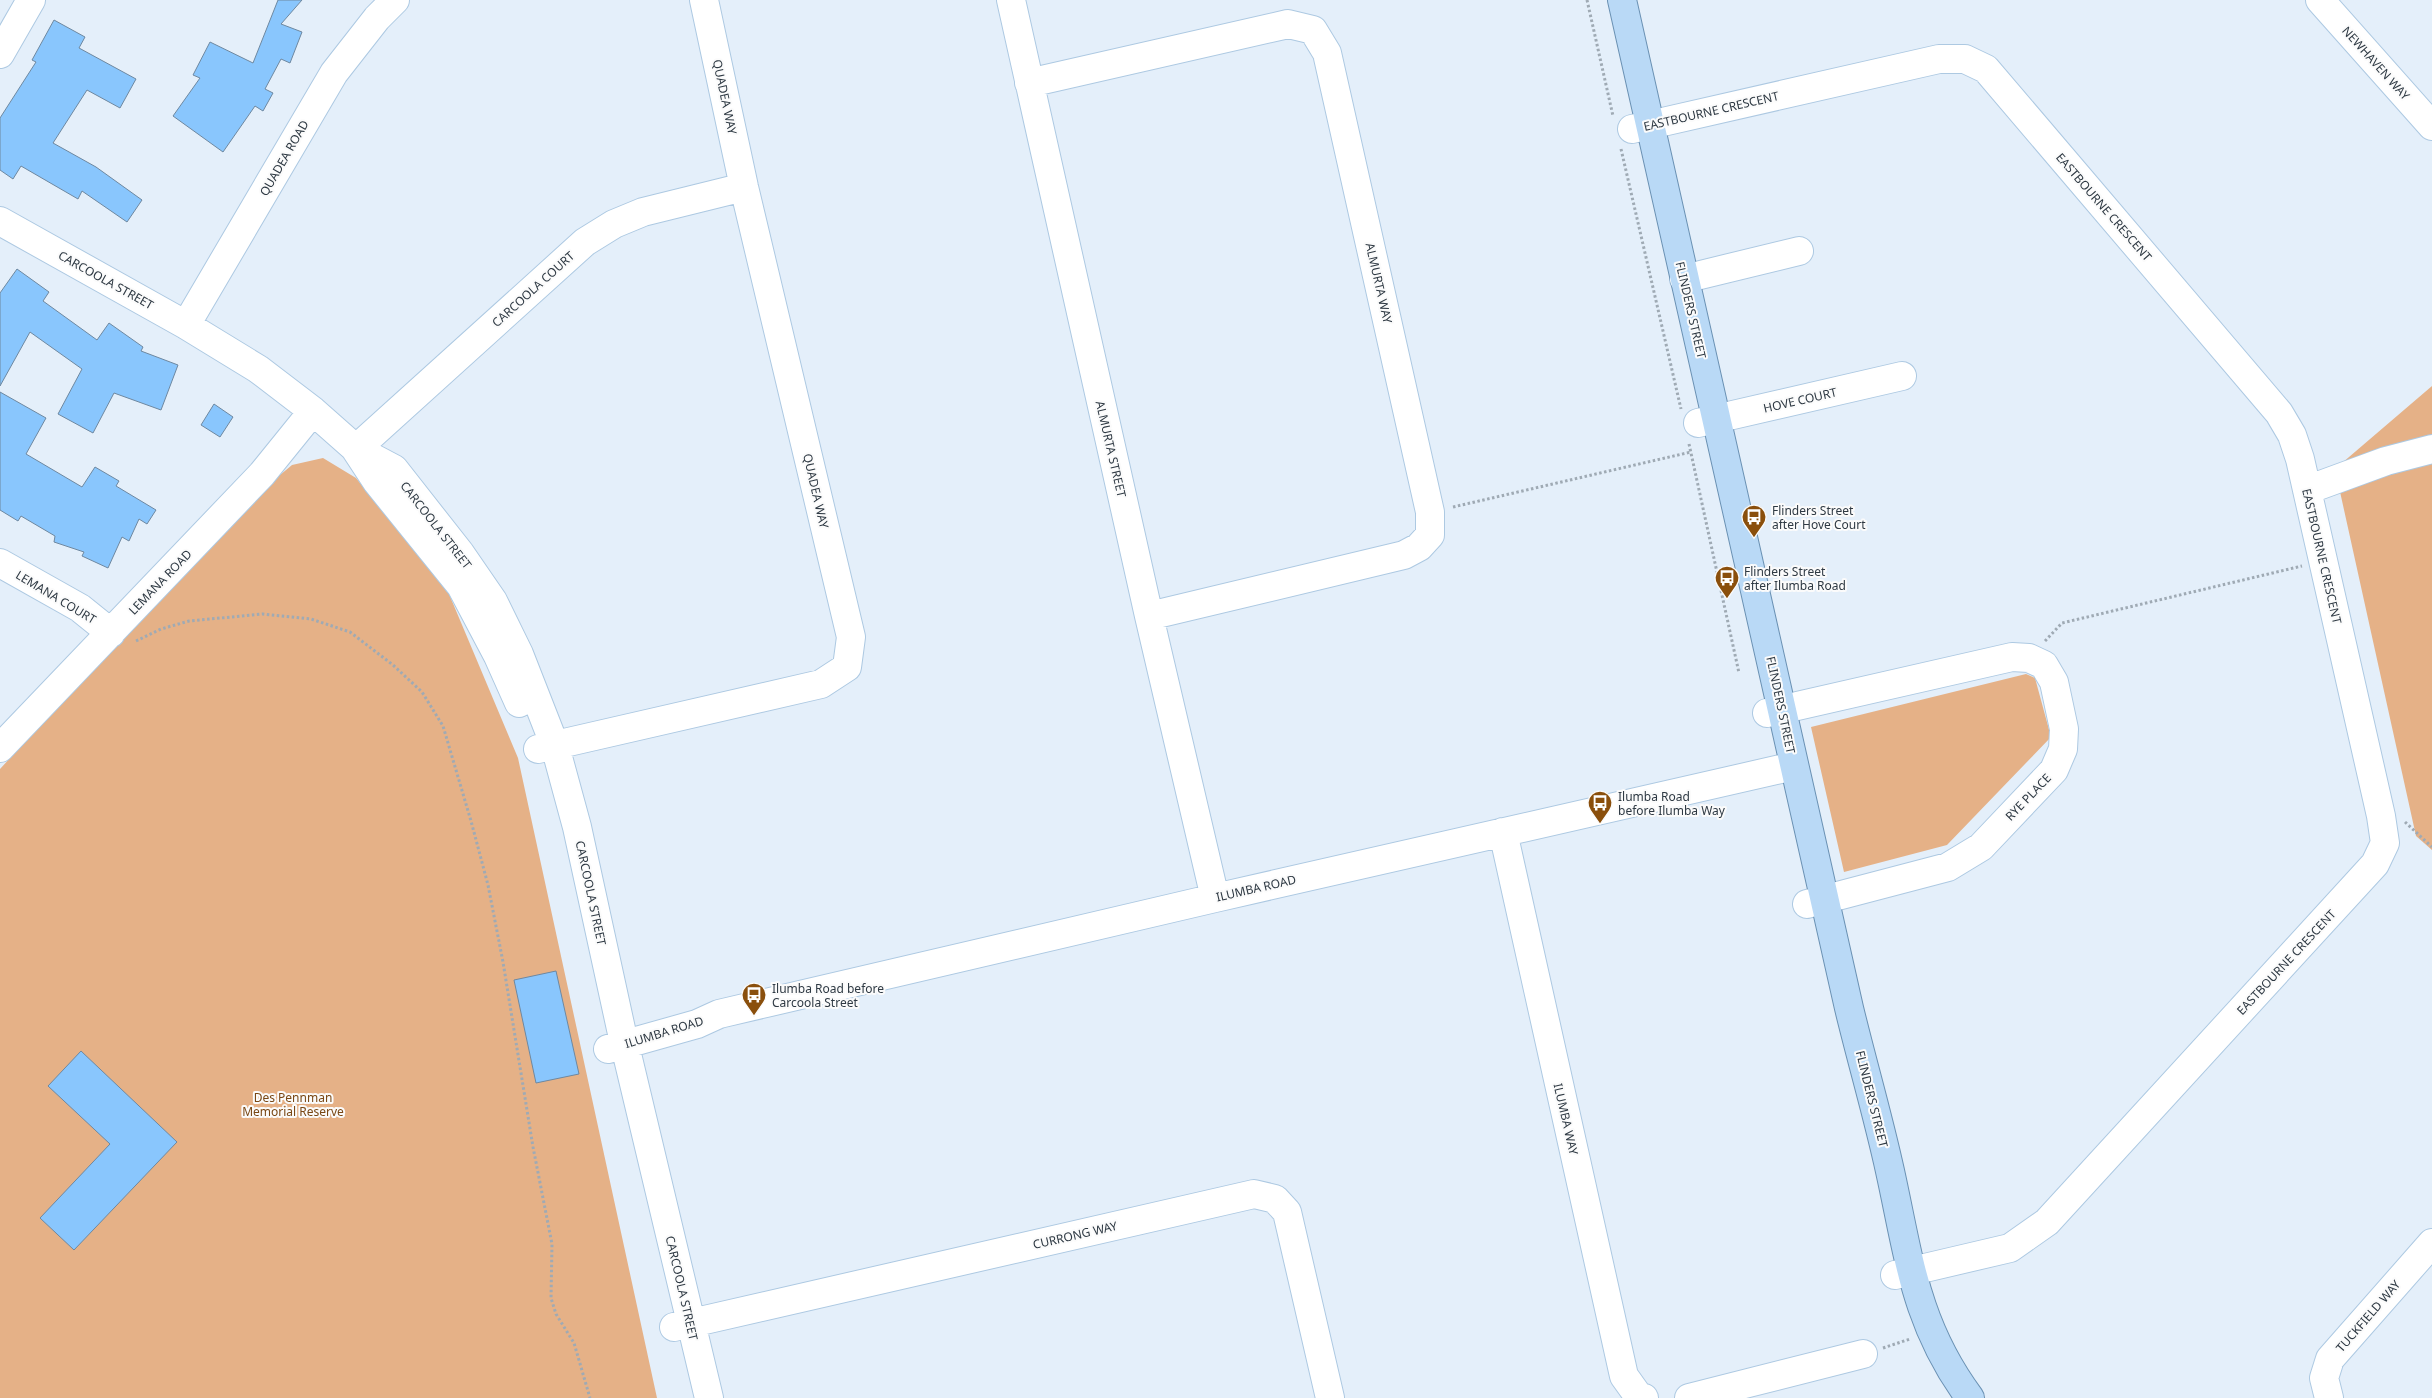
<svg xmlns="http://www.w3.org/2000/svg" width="2432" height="1398" font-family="'Noto Sans',sans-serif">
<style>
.green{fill:#e5b187}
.building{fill:#89c6fd;stroke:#6e88a0}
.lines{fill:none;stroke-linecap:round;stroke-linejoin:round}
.minor-casing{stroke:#adc9e2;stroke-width:30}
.major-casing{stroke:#6a91b3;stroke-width:30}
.path{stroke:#9faab4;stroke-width:3;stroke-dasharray:2.5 2.5;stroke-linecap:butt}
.minor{stroke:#fff;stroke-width:28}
.major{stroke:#b9d9f6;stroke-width:28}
.labels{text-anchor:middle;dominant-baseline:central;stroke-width:4;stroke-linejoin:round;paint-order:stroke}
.street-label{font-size:12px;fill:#2e3943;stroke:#fbfbfb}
.poi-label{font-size:12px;fill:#2e3943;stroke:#fbfbfb;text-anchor:start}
.park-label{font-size:12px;fill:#794714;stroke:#fbfbfb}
</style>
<rect width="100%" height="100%" fill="#e4effa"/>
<!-- green -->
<path class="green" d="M 2432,386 L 2432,850 L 2416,836 L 2335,469 Z
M 323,458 L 356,478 L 449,594 L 518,758 L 657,1398 L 0,1398 L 0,769 L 243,506 L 292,465 Z
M 2026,674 L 2035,678 L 2051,737 L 1947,845 L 1844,872 L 1811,727 Z"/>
<!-- building -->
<path class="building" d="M 278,0 L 302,0 L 281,24 L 302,32 L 290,63 L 281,59 L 265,89 L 273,93 L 263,111 L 255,106 L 223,152 L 173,116 L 200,78 L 193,75 L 210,42 L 253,63 Z
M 54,20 L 85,37 L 79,48 L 136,79 L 120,108 L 87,90 L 53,143 L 96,167 L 142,200 L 127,222 L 82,191 L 78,199 L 21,166 L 13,179 L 0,170 L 0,118 L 36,62 L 32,60 Z
M 17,269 L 49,292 L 43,301 L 97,340 L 109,323 L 143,347 L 141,351 L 178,365 L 161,410 L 114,393 L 93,433 L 58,414 L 82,369 L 30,332 L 0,386 L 0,293 Z
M 0,392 L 46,418 L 26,454 L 82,487 L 95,467 L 119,481 L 116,486 L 156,510 L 147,524 L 139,519 L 129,541 L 122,537 L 108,568 L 82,556 L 84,552 L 54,542 L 55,536 L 21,516 L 18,521 L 0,510 Z
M 214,404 L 233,417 L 220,437 L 201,425 Z
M 556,971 L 579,1074 L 536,1083 L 514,980 Z
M 81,1051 L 177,1142 L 74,1250 L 40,1218 L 110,1144 L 48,1086 Z"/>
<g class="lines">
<defs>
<path id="minor" d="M 1011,0 L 1149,616 L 1215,898
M 2320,0 L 2432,126
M 0,54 L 31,0
M 1029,83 L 1288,24 L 1313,30 L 1327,53 L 1430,512 L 1430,535 L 1419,547 L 1404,555 L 1149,616
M 1632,129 L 1939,59 L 1965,59 L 1986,69 L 2279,413 L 2292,435 L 2300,459 L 2381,816 L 2385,843 L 2375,864 L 2047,1222 L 2010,1248 L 1895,1275
M 0,221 L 186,325 L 258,369 L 313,411 L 356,449 L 394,469 L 460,553 L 493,601 L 519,654 L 555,746 L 577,827 L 621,1029 L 709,1398
M 1684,279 L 1799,251
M 186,325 L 334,73 L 377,18 L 395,0
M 1698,423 L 1902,376
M 356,449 L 585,242 L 614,224 L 643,212 L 744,187
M 356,450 L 377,482 L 461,586 L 498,656 L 519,703
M 2307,490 L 2386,461 L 2432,449
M 0,563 L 80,608 L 111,633
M 1767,713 L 2012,657 L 2029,658 L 2044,665 L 2054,682 L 2064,729 L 2063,749 L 2054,770 L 1981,847 L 1948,867 L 1807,904
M 0,748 L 262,474 L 313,411
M 538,749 L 821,684 L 847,667 L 851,637 L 744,187 L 704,0
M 1503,832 L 1624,1376 L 1639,1397 L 1644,1398
M 608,1049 L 697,1024 L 719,1014 L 1215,898 L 1794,766
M 674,1327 L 1254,1194 L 1275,1199 L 1287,1212 L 1330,1398
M 1689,1398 L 1863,1354
M 2329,1398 L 2324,1378 L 2330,1359 L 2432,1243"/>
<path id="major" d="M 1622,0 L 1849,1008 C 1862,1062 1878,1116 1890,1171 C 1909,1257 1915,1324 1970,1398"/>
</defs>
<!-- minor casing -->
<use href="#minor" class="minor-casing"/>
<!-- major casing -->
<use href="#major" class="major-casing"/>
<!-- path -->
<path class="path" d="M 1587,0 L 1613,116
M 1621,149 L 1681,409
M 1689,444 L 1739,673
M 1453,507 L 1691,452
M 136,641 L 161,629 L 189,621 L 263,614 L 311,619 L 350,632 L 393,665 L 422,692 L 443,726 L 471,821 L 488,885 L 503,962 L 533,1147 L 552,1244 L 551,1298 L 556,1314 L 574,1343 L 590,1398
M 2045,641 L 2062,623 L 2302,566
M 2405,822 L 2432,847
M 1883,1348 L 1910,1339"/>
<!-- minor -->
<use href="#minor" class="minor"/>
<!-- major -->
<use href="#major" class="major"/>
</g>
<!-- icons -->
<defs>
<symbol id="bus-pin" viewBox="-11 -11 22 30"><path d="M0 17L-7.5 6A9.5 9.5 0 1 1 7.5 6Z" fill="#8a4f0c" stroke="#fbfbfb"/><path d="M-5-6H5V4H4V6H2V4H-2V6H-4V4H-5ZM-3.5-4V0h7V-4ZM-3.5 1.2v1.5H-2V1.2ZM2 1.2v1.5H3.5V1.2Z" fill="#fff"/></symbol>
</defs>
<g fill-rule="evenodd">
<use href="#bus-pin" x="1740" y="503" width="28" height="38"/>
<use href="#bus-pin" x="1713" y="564" width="28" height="38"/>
<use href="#bus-pin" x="1586" y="789" width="28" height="38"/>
<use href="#bus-pin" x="740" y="981" width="28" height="38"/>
</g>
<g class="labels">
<!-- street labels -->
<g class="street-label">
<text transform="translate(2376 63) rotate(48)">NEWHAVEN WAY</text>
<text transform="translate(725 97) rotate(78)">QUADEA WAY</text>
<text transform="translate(1711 111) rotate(-13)">EASTBOURNE CRESCENT</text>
<text transform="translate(284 158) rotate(-60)">QUADEA ROAD</text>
<text transform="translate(2104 207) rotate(49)">EASTBOURNE CRESCENT</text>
<text transform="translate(106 280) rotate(29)">CARCOOLA STREET</text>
<text transform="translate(1379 283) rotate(77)">ALMURTA WAY</text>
<text transform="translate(533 289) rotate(-42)">CARCOOLA COURT</text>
<text transform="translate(1691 310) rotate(77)">FLINDERS STREET</text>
<text transform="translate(1800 400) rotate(-13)">HOVE COURT</text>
<text transform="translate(1111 449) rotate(77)">ALMURTA STREET</text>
<text transform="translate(816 491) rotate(77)">QUADEA WAY</text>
<text transform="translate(436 525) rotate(52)">CARCOOLA STREET</text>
<text transform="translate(2322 556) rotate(77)">EASTBOURNE CRESCENT</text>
<text transform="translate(160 582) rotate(-46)">LEMANA ROAD</text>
<text transform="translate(56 597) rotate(31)">LEMANA COURT</text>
<text transform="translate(1781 705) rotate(78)">FLINDERS STREET</text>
<text transform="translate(2028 797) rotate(-46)">RYE PLACE</text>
<text transform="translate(1256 888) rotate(-13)">ILUMBA ROAD</text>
<text transform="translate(591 893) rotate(78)">CARCOOLA STREET</text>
<text transform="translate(2286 962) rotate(-47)">EASTBOURNE CRESCENT</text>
<text transform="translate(664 1032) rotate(-17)">ILUMBA ROAD</text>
<text transform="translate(1872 1099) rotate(76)">FLINDERS STREET</text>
<text transform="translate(1566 1119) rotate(77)">ILUMBA WAY</text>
<text transform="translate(1075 1235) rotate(-13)">CURRONG WAY</text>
<text transform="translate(682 1288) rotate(77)">CARCOOLA STREET</text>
<text transform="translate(2368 1316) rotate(-49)">TUCKFIELD WAY</text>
</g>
<!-- poi labels -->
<g class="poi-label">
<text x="1772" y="510">Flinders Street<tspan x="1772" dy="14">after Hove Court</tspan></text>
<text x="1744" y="571">Flinders Street<tspan x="1744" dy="14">after Ilumba Road</tspan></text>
<text x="1618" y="796">Ilumba Road<tspan x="1618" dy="14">before Ilumba Way</tspan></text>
<text x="772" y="988">Ilumba Road before<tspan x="772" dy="14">Carcoola Street</tspan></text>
</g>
<!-- park labels -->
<g class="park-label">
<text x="293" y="1097">Des Pennman<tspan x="293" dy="14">Memorial Reserve</tspan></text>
</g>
</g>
</svg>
